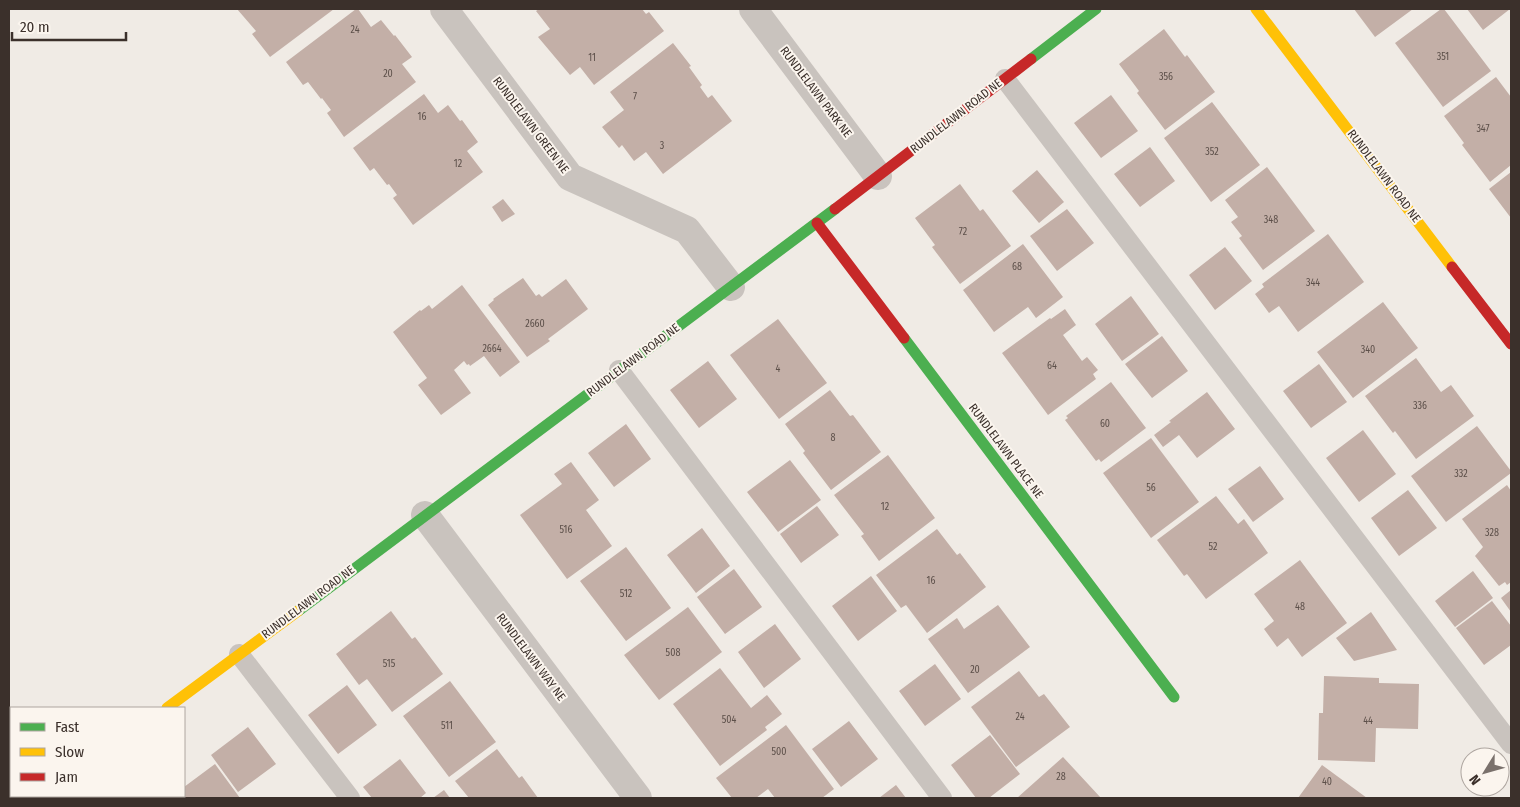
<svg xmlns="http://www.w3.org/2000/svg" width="1520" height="807" font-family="'Fira Sans Condensed',sans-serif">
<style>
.building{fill:#c3afa7}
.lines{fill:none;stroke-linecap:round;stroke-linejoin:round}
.lane{stroke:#c9c3be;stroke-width:20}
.street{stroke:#c9c3be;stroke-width:28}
.fast{stroke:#4caf50;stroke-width:11}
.slow{stroke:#ffc107;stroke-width:11}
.jam{stroke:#c62828;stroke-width:11}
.labels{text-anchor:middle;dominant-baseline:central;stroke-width:4;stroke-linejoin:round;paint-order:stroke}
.number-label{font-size:10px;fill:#5d504a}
.street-label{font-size:12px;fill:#3b302b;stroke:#fbf5ee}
</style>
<rect width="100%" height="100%" fill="#f0ebe5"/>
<!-- building -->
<path class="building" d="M 237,9 L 334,9 L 270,57 L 252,34 L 256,31 Z
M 356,9 L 358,9 L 371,27 L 381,20 L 394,36 L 395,35 L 412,57 L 402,64 L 416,82 L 344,137 L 327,113 L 331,110 L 322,98 L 321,99 L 308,82 L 303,85 L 286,62 Z
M 539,9 L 642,9 L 646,14 L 649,12 L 664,31 L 594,85 L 580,67 L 570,75 L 538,37 L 550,29 L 536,11 Z
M 1354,9 L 1413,9 L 1375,37 Z
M 1441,9 L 1444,9 L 1491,71 L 1443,107 L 1395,43 Z
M 1467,9 L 1510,9 L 1483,30 Z
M 1164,29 L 1185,57 L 1187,55 L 1215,92 L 1165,130 L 1137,93 L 1139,91 L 1119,64 Z
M 673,43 L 691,66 L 689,67 L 702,85 L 700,87 L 708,98 L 712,95 L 732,121 L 663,174 L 646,152 L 634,161 L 622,145 L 619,148 L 602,127 L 624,110 L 610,92 Z
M 1496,77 L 1511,97 L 1511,165 L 1490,182 L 1462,145 L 1464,143 L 1444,116 Z
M 424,94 L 438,113 L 448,105 L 460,121 L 462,120 L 478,142 L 467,151 L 483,172 L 413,225 L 393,198 L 397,195 L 389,184 L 387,185 L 374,168 L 370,171 L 353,148 Z
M 1111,95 L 1138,131 L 1101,158 L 1074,123 Z
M 1212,102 L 1260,165 L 1211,202 L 1164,138 Z
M 1150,147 L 1175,181 L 1140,207 L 1114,174 Z
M 1267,167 L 1315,231 L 1263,270 L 1239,238 L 1242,236 L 1231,222 L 1238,217 L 1225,200 Z
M 1037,170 L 1064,202 L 1039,223 L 1012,191 Z
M 1511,172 L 1511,218 L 1489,189 Z
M 960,184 L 980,211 L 983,209 L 1011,246 L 960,284 L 932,247 L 935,245 L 915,218 Z
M 503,199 L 515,214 L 502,222 L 492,207 Z
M 1067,209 L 1094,243 L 1057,271 L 1030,236 Z
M 1328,234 L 1364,282 L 1298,332 L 1279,306 L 1269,313 L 1255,294 L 1264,287 L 1262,284 Z
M 1023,244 L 1063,297 L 1036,318 L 1028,307 L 994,332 L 963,290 Z
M 1225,247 L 1252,281 L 1215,310 L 1189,275 Z
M 523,278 L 536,296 L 539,294 L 542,297 L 566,279 L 588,309 L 548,339 L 550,341 L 527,357 L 488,305 L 494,300 L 493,299 Z
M 462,285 L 520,362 L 500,377 L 484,356 L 470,366 L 469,364 L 467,365 L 464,361 L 454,370 L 471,393 L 441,415 L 418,385 L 427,378 L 393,332 L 420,310 L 421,311 L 429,305 L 432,309 Z
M 1131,296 L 1159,334 L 1122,361 L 1095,324 Z
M 1383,302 L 1418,348 L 1353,398 L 1317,352 Z
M 1065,309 L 1076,325 L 1063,335 L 1082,361 L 1087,357 L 1098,370 L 1093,374 L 1096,379 L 1048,415 L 1002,353 L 1050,318 L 1051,319 Z
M 778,319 L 827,383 L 779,419 L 730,355 Z
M 1162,336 L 1188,371 L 1152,398 L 1125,364 Z
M 1416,358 L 1441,392 L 1451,385 L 1474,416 L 1416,459 L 1395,431 L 1393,433 L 1365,396 Z
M 708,361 L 737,399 L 699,428 L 670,390 Z
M 1319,364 L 1347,402 L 1311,428 L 1283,391 Z
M 1111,382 L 1146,428 L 1101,462 L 1099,459 L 1096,461 L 1065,420 L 1068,418 L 1066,416 Z
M 830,390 L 850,416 L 853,415 L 881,452 L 831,490 L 803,453 L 805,451 L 785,424 Z
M 1207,392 L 1235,429 L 1197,458 L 1179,435 L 1163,447 L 1154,435 L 1171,422 L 1169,421 Z
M 626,424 L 651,459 L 614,487 L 588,453 Z
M 1477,426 L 1511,471 L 1511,473 L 1446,522 L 1411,476 Z
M 1363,430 L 1396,474 L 1359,502 L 1326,458 Z
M 1151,438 L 1199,502 L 1151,538 L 1103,473 Z
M 888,455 L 935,518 L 879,561 L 861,536 L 864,534 L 834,495 Z
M 790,460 L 821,500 L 778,532 L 747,492 Z
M 571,462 L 599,500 L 586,510 L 612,546 L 567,579 L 520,515 L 562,484 L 554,474 Z
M 1260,466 L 1284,499 L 1253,522 L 1228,489 Z
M 1507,485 L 1511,491 L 1511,582 L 1507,585 L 1505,582 L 1499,586 L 1475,556 L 1483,547 L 1462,519 Z
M 1408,490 L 1437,528 L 1399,556 L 1371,518 Z
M 1216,496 L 1238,524 L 1244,519 L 1268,553 L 1206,599 L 1187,574 L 1184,576 L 1157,540 Z
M 817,506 L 839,535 L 801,563 L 780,534 Z
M 702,528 L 730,566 L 696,593 L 667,555 Z
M 937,529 L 957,555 L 960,553 L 986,587 L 927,633 L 906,605 L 901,608 L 876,575 Z
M 626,547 L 671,608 L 626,641 L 580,581 Z
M 1300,560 L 1347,623 L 1302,657 L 1288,638 L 1277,647 L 1264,629 L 1274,621 L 1254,594 Z
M 734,569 L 762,607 L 725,634 L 697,597 Z
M 1473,571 L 1493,598 L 1455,627 L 1435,601 Z
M 871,576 L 897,611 L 858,641 L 832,606 Z
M 1511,590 L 1511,612 L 1501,598 Z
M 1492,601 L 1511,626 L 1511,645 L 1484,665 L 1456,628 Z
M 998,605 L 1030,647 L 968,693 L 928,639 L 957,618 L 964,629 Z
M 688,607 L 722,652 L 659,700 L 624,655 Z
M 391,611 L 412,639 L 415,637 L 443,674 L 392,712 L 367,679 L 359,685 L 336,654 Z
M 1371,612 L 1397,650 L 1354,661 L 1336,638 Z
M 775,624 L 801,659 L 764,688 L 738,652 Z
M 935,664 L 961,699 L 925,726 L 899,691 Z
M 720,668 L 751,708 L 767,695 L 782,714 L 765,727 L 767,730 L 720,766 L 673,704 Z
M 1019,671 L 1039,697 L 1044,694 L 1070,727 L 1016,767 L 971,707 Z
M 1324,676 L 1379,678 L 1379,683 L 1419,684 L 1418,729 L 1376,728 L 1375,762 L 1318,760 L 1319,713 L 1323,713 Z
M 450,681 L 496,742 L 449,777 L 403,716 Z
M 347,685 L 377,725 L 338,754 L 308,715 Z
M 849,721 L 878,759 L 841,787 L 812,749 Z
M 786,725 L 834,789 L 822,798 L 775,798 L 768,789 L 756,798 L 732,798 L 716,778 Z
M 248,727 L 276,764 L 238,792 L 211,755 Z
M 990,735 L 1020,774 L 989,798 L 976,798 L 951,765 Z
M 497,749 L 519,778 L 522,776 L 538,798 L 469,798 L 455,781 Z
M 1063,757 L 1101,798 L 1017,798 Z
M 400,759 L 426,793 L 420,798 L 372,798 L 363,787 Z
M 215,764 L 240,798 L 168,798 L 172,796 L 184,796 L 184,787 Z
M 1322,765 L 1367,798 L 1298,798 Z
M 896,785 L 906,798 L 879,798 Z
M 444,790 L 450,798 L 433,798 Z"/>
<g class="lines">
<!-- lane -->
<path class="lane" d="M 1005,79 L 1511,744
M 619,370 L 942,798
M 239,654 L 350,798"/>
<!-- street -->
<path class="street" d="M 444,9 L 570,177 L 687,230 L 731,287
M 753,9 L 878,176
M 425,515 L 638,798
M 50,798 L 53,796"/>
<!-- fast -->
<path class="fast" d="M 1031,59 L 1096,9
M 904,338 L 1174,697
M 298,611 L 835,209
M 9,795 L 11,798"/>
<!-- slow -->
<path class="slow" d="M 1256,9 L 1452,267
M 167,708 L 298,611"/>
<!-- jam -->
<path class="jam" d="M 835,209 L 1031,59
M 817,223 L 904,338
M 1452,267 L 1511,344"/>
</g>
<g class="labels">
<!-- number labels -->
<g class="number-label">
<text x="355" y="30">24</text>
<text x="1443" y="57">351</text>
<text x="592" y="58">11</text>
<text x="388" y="74">20</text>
<text x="1166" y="77">356</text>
<text x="635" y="97">7</text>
<text x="422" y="117">16</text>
<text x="1483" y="129">347</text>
<text x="662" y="146">3</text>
<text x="1212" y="152">352</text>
<text x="458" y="164">12</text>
<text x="1271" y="220">348</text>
<text x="963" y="232">72</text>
<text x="1017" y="267">68</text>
<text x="1313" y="283">344</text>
<text x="535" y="324">2660</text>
<text x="492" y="349">2664</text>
<text x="1368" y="350">340</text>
<text x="1052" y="366">64</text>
<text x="778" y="369">4</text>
<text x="1420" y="406">336</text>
<text x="1105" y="424">60</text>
<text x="833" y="438">8</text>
<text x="1461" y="474">332</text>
<text x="1151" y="488">56</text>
<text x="885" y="507">12</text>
<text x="566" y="530">516</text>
<text x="1492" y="533">328</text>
<text x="1213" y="547">52</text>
<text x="931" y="581">16</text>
<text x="626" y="594">512</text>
<text x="1300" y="607">48</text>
<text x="673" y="653">508</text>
<text x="389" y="664">515</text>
<text x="975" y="670">20</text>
<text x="1020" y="717">24</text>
<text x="729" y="720">504</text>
<text x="1368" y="721">44</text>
<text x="447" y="726">511</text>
<text x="779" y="752">500</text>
<text x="1061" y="777">28</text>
<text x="1327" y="782">40</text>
</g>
<!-- street labels -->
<g class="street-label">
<text transform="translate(816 92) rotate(53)">RUNDLELAWN PARK NE</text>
<text transform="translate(956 116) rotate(-38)">RUNDLELAWN ROAD NE</text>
<text transform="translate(531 125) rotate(53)">RUNDLELAWN GREEN NE</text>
<text transform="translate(1384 176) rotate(53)">RUNDLELAWN ROAD NE</text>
<text transform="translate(633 360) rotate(-37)">RUNDLELAWN ROAD NE</text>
<text transform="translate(1006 451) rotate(53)">RUNDLELAWN PLACE NE</text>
<text transform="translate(308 602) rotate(-37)">RUNDLELAWN ROAD NE</text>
<text transform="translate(531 657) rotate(53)">RUNDLELAWN WAY NE</text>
</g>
</g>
<!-- border -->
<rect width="1520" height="807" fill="none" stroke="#3b302b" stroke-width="20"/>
<!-- legend -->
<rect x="10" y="707" width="175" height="90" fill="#fbf5ee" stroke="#aea6a0"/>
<rect x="20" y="723" width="25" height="8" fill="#4caf50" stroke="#aea6a0"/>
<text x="55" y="732" font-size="15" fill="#3b302b">Fast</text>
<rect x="20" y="748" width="25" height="8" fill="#ffc107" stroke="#aea6a0"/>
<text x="55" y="757" font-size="15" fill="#3b302b">Slow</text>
<rect x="20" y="773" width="25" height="8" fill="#c62828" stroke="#aea6a0"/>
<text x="55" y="782" font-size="15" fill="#3b302b">Jam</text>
<!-- north arrow -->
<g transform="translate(1485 772) rotate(233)"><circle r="24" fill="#fbf5ee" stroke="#aea6a0"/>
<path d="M0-4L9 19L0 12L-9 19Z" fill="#7a716c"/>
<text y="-8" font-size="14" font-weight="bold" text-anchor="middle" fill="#3b302b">N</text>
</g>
<!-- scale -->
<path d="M12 32v8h114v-8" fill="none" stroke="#3b302b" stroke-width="2.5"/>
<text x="20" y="32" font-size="15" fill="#3b302b" stroke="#fbf5ee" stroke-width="4" paint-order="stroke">20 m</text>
</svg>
